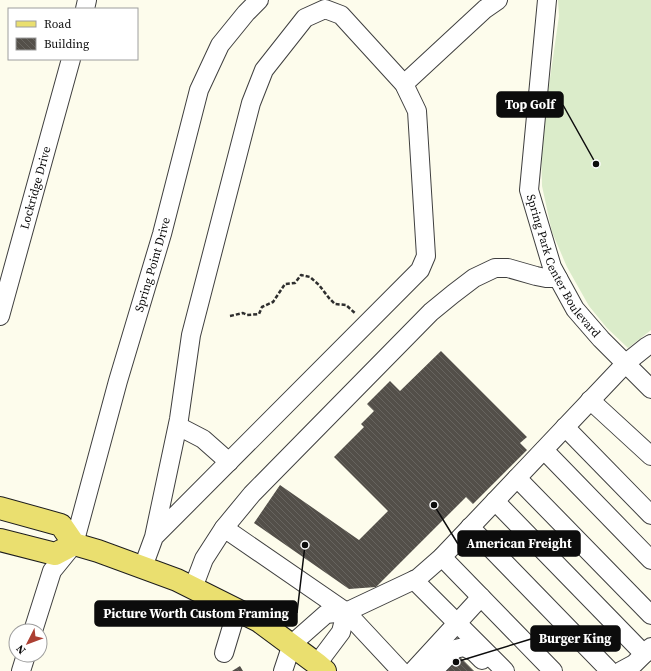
<svg xmlns="http://www.w3.org/2000/svg" width="651" height="671" font-family="'Source Serif 4',serif">
<style>
.pitch{fill:#dbecca}
.building{fill:url(#building-back-hatch)}
.lines{fill:none;stroke-linecap:round;stroke-linejoin:round}
.minor-casing{stroke:#3f3f3f;stroke-width:20}
.major-casing{stroke:#1d1d1d;stroke-width:24}
.path{stroke:#2e2e2e;stroke-width:2.5;stroke-dasharray:4 2;stroke-linecap:butt}
.minor{stroke:#fff;stroke-width:18}
.major{stroke:#eadf6f;stroke-width:22}
.labels{text-anchor:middle;dominant-baseline:central;stroke-width:4;stroke-linejoin:round;paint-order:stroke}
.street-label{font-size:12px;fill:#0c0c0c;stroke:#fff}
.leader{fill:none;stroke:#0c0c0c;stroke-width:1.5}
.callout-dot{fill:#0c0c0c;stroke:#fff;stroke-width:1.5}
.callout{fill:#0c0c0c;stroke:#0c0c0c;stroke-width:1.5}
.callout-label{font-size:13px;text-anchor:middle;font-weight:bold;fill:#fff}
</style>
<defs>
<pattern id="building-back-hatch" width="6" height="6" patternUnits="userSpaceOnUse"><rect width="6" height="6" fill="#534f49"/><path d="M-1 5l2 2M0 0l6 6M5-1l2 2" fill="none" stroke="#67645f"/></pattern>
</defs>
<rect width="100%" height="100%" fill="#fdfcec"/>
<!-- pitch -->
<path class="pitch" d="M 558,0 L 651,0 L 651,330 L 628,348 L 607,328 L 589,306 L 567,267 L 552,232 L 542,186 L 541,141 L 559,16 Z"/>
<!-- building -->
<path class="building" d="M 441,351 L 527,437 L 520,443 L 527,450 L 473,504 L 466,497 L 376,587 L 349,589 L 254,523 L 280,485 L 359,540 L 388,511 L 334,457 L 364,427 L 361,424 L 374,411 L 367,404 L 390,381 L 400,391 Z
M 456,653 L 474,671 L 438,671 Z
M 240,666 L 243,671 L 232,671 Z"/>
<g class="lines">
<defs>
<g id="minor">
<path id="s1" d="M 547,0 L 529,190 L 552,267 L 575,309 L 601,339 L 651,389"/>
<path d="M 85,9 L 87,0"/>
<path d="M 404,84 L 485,9 L 498,0"/>
<path id="s2" d="M 0,316 L 71,59"/>
<path d="M 590,400 L 651,456"/>
<path d="M 178,426 L 203,439 L 229,462"/>
<path d="M 565,427 L 651,515"/>
<path d="M 544,450 L 651,560"/>
<path d="M 517,478 L 651,615"/>
<path d="M 495,501 L 644,654"/>
<path d="M 470,527 L 610,671"/>
<path d="M 224,528 L 252,494 L 431,312 L 453,294 L 474,278 L 495,268 L 508,268 L 536,276 L 546,278 L 558,278"/>
<path d="M 442,557 L 553,671"/>
<path d="M 143,567 L 154,537 L 179,419 L 191,335 L 251,103 L 264,70 L 305,18 L 325,9 L 341,15 L 404,84 L 417,111 L 426,256 L 420,270 L 154,537"/>
<path d="M 414,580 L 505,671"/>
<path d="M 193,588 L 204,559 L 224,528 L 346,612 L 401,671"/>
<path id="s3" d="M 33,631 L 52,571 L 74,544 L 118,381 L 162,234 L 199,90 L 220,45 L 246,13 L 259,0"/>
<path d="M 224,653 L 237,610"/>
<path d="M 317,664 L 341,632 L 346,612"/>
<path d="M 21,671 L 26,655"/>
<path d="M 283,671 L 292,644 L 326,614 L 346,612 L 414,580 L 418,578 L 442,557 L 626,363 L 646,347 L 651,344"/>
<path d="M 413,671 L 481,597"/>
<path d="M 433,671 L 455,649 L 464,647 L 474,652 L 482,660"/>
<path d="M 621,671 L 634,664 L 651,647"/>
</g>
<path id="major" d="M 0,508 L 61,525 L 74,544 L 98,551 L 177,580 L 259,621 L 317,664 L 325,671
M 0,540 L 55,554 L 74,544"/>
</defs>
<!-- minor casing -->
<use href="#minor" class="minor-casing"/>
<!-- major casing -->
<use href="#major" class="major-casing"/>
<!-- path -->
<path class="path" d="M 230,316 L 243,313 L 247,315 L 259,314 L 262,307 L 273,302 L 285,284 L 295,283 L 301,275 L 310,277 L 319,285 L 329,298 L 335,304 L 346,305 L 356,314"/>
<!-- minor -->
<use href="#minor" class="minor"/>
<!-- major -->
<use href="#major" class="major"/>
</g>
<g class="labels">
<!-- street labels -->
<g class="street-label">
<text stroke="none"><textPath href="#s2" startOffset="133">Lockridge Drive</textPath></text>
<text stroke="none"><textPath href="#s3" startOffset="388">Spring Point Drive</textPath></text>
<text stroke="none"><textPath href="#s1" startOffset="275">Spring Park Center Boulevard</textPath></text>
</g>
</g>
<!-- callouts -->
<path class="leader" d="M596 164L563 105M434 505L458 544M305 545L297 613M456 662L531 639"/>
<g class="callout-dot">
<circle cx="596" cy="164" r="4"/>
<circle cx="434" cy="505" r="4"/>
<circle cx="305" cy="545" r="4"/>
<circle cx="456" cy="662" r="4"/>
</g>
<g class="callout">
<rect x="497" y="92" width="66" height="25" rx="4"/>
<rect x="458" y="531" width="122" height="25" rx="4"/>
<rect x="95" y="601" width="202" height="25" rx="4"/>
<rect x="531" y="626" width="89" height="25" rx="4"/>
</g>
<g class="callout-label">
<text x="530" y="109">Top Golf</text>
<text x="519" y="548">American Freight</text>
<text x="196" y="618">Picture Worth Custom Framing</text>
<text x="575" y="643">Burger King</text>
</g>
<!-- legend -->
<rect x="8" y="8" width="130" height="52" fill="#ffffff" stroke="#9e9e9e"/>
<rect x="16" y="21" width="20" height="6" fill="#eadf6f" stroke="#9e9e9e"/>
<text x="44" y="28" font-size="12" fill="#0c0c0c">Road</text>
<rect x="16" y="38" width="20" height="12" fill="url(#building-back-hatch)" stroke="#9e9e9e"/>
<text x="44" y="48" font-size="12" fill="#0c0c0c">Building</text>
<!-- north arrow -->
<g transform="translate(28 643) rotate(228)"><circle r="19" fill="#ffffff" stroke="#9e9e9e"/>
<path d="M0-3L7 15L0 10L-7 15Z" fill="#ac4033"/>
<text y="-6" font-size="11" font-weight="bold" text-anchor="middle" fill="#0c0c0c">N</text>
</g>
</svg>
